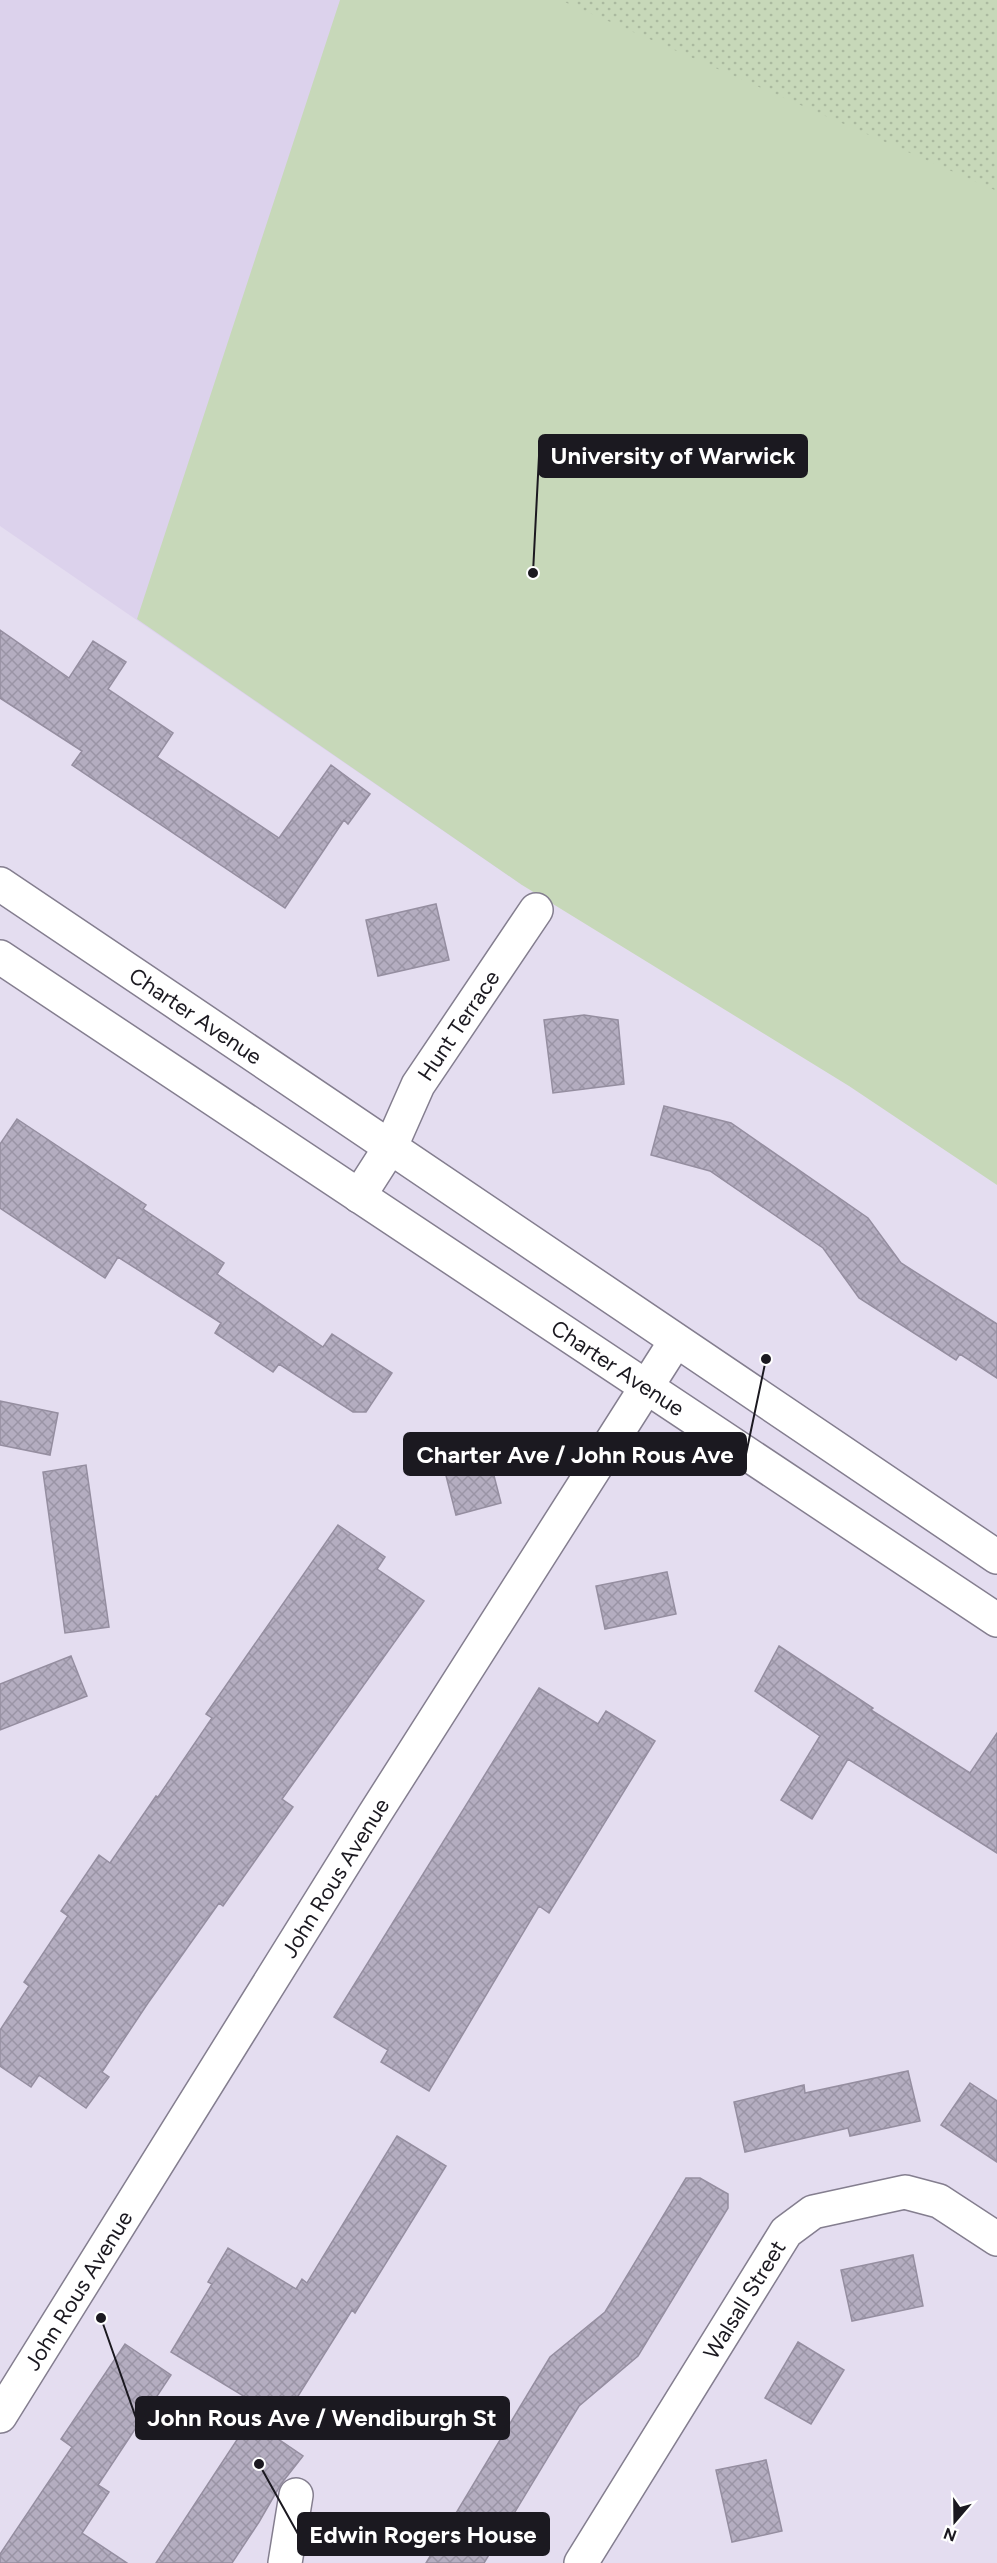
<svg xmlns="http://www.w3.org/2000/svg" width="997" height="2563" font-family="Figtree,sans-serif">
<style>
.built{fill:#dcd2ec}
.grass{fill:#c7d8b9}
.park{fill:url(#park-dots)}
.building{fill:url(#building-cross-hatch);stroke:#958ea0;stroke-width:1.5}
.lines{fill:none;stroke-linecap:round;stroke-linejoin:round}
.minor-casing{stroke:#847e8f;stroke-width:36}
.tertiary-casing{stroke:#847e8f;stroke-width:36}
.minor{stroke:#fff;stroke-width:33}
.tertiary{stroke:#fff;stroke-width:33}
.labels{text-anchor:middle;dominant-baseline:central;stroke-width:6;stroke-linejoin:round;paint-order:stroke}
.street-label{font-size:22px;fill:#1b1920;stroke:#fff}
.leader{fill:none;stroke:#1b1920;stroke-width:2}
.callout-dot{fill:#1b1920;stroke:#fff;stroke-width:2}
.callout{fill:#1b1920;stroke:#1b1920;stroke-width:2}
.callout-label{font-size:24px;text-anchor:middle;font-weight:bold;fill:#fff}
</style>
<defs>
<pattern id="park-dots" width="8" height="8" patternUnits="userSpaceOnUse" patternTransform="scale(1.5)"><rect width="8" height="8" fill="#c7d8b9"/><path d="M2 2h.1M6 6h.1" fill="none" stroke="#aab99f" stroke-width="1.8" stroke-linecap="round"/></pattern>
<pattern id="building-cross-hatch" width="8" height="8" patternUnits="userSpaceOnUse" patternTransform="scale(1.5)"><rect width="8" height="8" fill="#b4adc0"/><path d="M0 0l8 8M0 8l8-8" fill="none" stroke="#9a94a5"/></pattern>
</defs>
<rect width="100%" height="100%" fill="#e4ddf0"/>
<!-- built -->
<path class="built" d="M 0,0 L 997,0 L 522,885 L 0,526 Z"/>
<!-- grass -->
<path class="grass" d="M 340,0 L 997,0 L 997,1185 L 849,1086 L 522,885 L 137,619 Z"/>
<!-- park -->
<path class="park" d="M 560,0 L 997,0 L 997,191 Z"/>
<!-- building -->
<path class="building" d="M 0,630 L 69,678 L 93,641 L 126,662 L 108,689 L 173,733 L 157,757 L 279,838 L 331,765 L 370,794 L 348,824 L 344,820 L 285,908 L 72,765 L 82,751 L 0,698 Z
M 436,904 L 449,960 L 378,976 L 366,920 Z
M 584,1015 L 618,1020 L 624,1084 L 553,1093 L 544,1020 Z
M 664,1106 L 731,1123 L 868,1218 L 901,1263 L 997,1324 L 997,1378 L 960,1354 L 956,1360 L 859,1298 L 823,1248 L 710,1171 L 651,1155 Z
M 17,1119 L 146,1205 L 143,1209 L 224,1263 L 217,1274 L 323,1347 L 332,1334 L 392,1373 L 366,1412 L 353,1412 L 279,1364 L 273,1372 L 215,1333 L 221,1323 L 118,1257 L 105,1278 L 0,1208 L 0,1144 Z
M 0,1401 L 58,1413 L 50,1455 L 0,1445 Z
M 483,1433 L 501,1503 L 456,1515 L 438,1444 Z
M 86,1465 L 109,1627 L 65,1633 L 43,1472 Z
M 338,1525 L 385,1557 L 377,1569 L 424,1601 L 282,1799 L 293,1807 L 223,1906 L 219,1903 L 148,2003 L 102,2072 L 109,2077 L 86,2108 L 39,2075 L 31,2087 L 0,2066 L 0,2030 L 29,1986 L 24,1982 L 68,1916 L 61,1911 L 99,1855 L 110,1863 L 156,1796 L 158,1797 L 212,1718 L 206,1714 Z
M 667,1572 L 676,1614 L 605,1629 L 596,1586 Z
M 779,1646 L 873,1708 L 871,1710 L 970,1773 L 997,1733 L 997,1853 L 848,1759 L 812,1819 L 781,1800 L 820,1736 L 755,1691 Z
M 71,1656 L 87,1696 L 0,1730 L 0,1684 Z
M 539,1688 L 598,1724 L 606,1711 L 655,1741 L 549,1913 L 539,1906 L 429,2091 L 381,2062 L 388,2050 L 334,2017 Z
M 908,2071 L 920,2121 L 850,2136 L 848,2128 L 745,2152 L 734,2102 L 804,2085 L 805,2093 Z
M 970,2083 L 997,2101 L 997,2162 L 941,2125 Z
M 397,2136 L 446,2166 L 355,2313 L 352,2310 L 283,2420 L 171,2352 L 212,2284 L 208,2282 L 228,2248 L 296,2289 L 302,2279 L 307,2283 Z
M 686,2178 L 700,2178 L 728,2194 L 728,2208 L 638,2356 L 579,2406 L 484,2563 L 426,2563 L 550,2357 L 605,2312 Z
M 913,2255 L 923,2306 L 852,2321 L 841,2270 Z
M 798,2342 L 844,2370 L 811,2424 L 765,2398 Z
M 125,2344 L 171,2375 L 98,2485 L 109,2492 L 82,2533 L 127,2563 L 0,2563 L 0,2554 L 72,2447 L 61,2439 Z
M 250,2420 L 303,2456 L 281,2484 L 259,2522 L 232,2563 L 156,2563 Z
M 766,2460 L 782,2531 L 732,2542 L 716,2470 Z"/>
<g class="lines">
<defs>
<g id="minor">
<path id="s1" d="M 359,1196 L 391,1146 L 418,1085 L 536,910"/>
<path id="s2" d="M 0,2416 L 374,1815 L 675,1342"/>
<path d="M 285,2563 L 296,2495"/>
<path id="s3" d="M 581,2563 L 786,2232 L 813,2212 L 905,2192 L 939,2201 L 997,2239"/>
</g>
<g id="tertiary">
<path id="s4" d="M 0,884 C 333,1107 663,1334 997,1557"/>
<path id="s5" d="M 0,957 L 997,1620"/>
</g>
</defs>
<!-- minor casing -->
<use href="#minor" class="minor-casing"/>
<!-- tertiary casing -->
<use href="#tertiary" class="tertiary-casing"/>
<!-- minor -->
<use href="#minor" class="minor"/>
<!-- tertiary -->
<use href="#tertiary" class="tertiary"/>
</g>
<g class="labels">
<!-- street labels -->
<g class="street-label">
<text stroke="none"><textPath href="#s4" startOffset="236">Charter Avenue</textPath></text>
<text stroke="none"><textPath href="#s1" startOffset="198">Hunt Terrace</textPath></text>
<text stroke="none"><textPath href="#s5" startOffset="742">Charter Avenue</textPath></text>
<text stroke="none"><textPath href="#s2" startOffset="634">John Rous Avenue</textPath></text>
<text stroke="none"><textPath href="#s2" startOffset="148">John Rous Avenue</textPath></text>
<text stroke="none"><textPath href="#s3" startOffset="310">Walsall Street</textPath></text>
</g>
</g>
<!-- callouts -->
<path class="leader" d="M533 573L539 456M766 1359L746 1454M101 2318L136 2418M259 2464L298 2534"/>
<g class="callout-dot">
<circle cx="533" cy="573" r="6"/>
<circle cx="766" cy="1359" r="6"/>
<circle cx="101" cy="2318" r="6"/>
<circle cx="259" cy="2464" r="6"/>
</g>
<g class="callout">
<rect x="539" y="435" width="268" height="42" rx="6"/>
<rect x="404" y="1433" width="342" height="42" rx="6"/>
<rect x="136" y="2397" width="373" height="42" rx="6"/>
<rect x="298" y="2513" width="251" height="42" rx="6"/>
</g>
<g class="callout-label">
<text x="673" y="464">University of Warwick</text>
<text x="575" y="1463">Charter Ave / John Rous Ave</text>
<text x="322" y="2426">John Rous Ave / Wendiburgh St</text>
<text x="423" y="2543">Edwin Rogers House</text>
</g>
<!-- north arrow -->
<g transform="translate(955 2521) rotate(200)" stroke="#ffffff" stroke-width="4.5" paint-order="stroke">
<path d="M0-4.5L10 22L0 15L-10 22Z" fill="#1b1920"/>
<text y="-9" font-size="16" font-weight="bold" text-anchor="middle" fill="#1b1920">N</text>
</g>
</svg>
